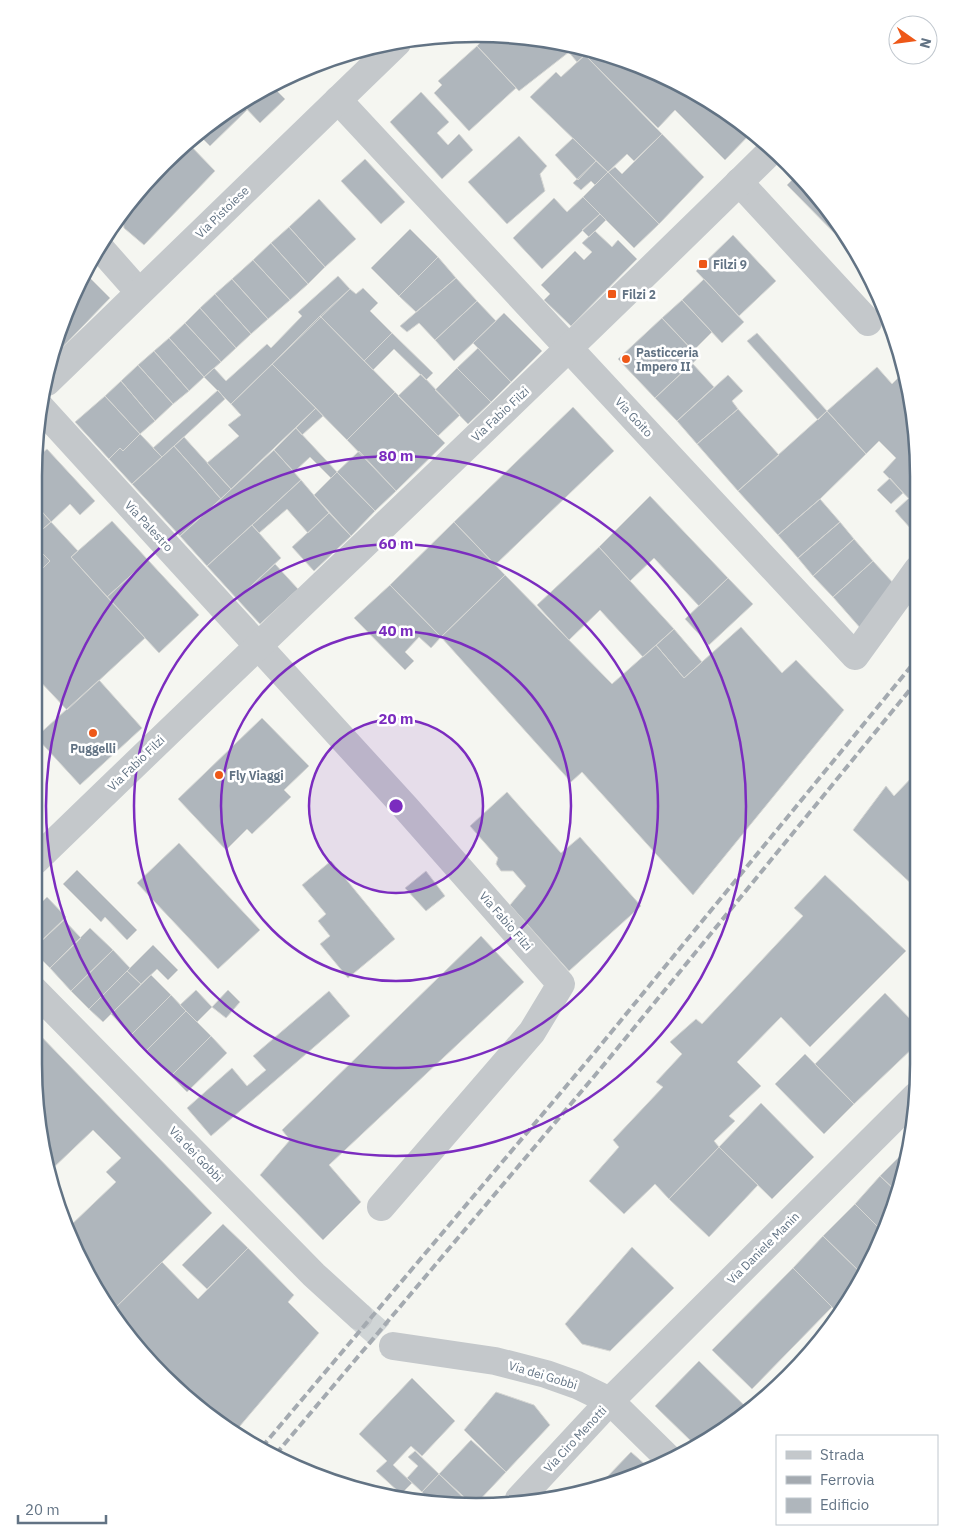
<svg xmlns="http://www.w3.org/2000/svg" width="953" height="1540" font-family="'IBM Plex Sans',sans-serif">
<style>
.building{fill:#afb6bc;stroke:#d6d7d4}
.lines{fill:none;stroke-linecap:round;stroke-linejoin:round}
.minor-tunnel{stroke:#d0d5d6;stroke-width:28;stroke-dasharray:28 14;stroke-linecap:butt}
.minor{stroke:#c4c8cb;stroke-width:28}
.tertiary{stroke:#c4c8cb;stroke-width:28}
.rail{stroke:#a4aab0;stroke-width:4;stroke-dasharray:8 4;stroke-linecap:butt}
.ring{fill:none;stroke:#7b2cbf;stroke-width:2.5}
.poi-dot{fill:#ee5818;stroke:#fff;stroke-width:2}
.labels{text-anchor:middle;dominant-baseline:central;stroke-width:5;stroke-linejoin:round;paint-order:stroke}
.street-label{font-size:12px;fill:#627384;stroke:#fff}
.poi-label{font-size:12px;font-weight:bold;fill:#627384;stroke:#fff;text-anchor:start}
.rim{fill:none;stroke:#627384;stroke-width:2.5}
.centre{fill:#7b2cbf;stroke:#fff;stroke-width:2.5}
.ring-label{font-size:15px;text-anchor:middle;font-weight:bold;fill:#7b2cbf;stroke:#fff;stroke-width:5;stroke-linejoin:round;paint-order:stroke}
</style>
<rect width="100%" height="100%" fill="#f5f6f1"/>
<!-- building -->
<path class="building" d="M 488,35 L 505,35 L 562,44 L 569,52 L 519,91 L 477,46 Z
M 562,44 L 577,46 L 585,55 L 577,62 Z
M 477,46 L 516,88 L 469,131 L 434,93 L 442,85 L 438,81 Z
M 591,49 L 672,79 L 753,131 L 725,160 L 675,110 L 658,128 L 585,55 Z
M 585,55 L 662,134 L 634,161 L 627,154 L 608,172 L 530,97 L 556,72 L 561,77 Z
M 272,86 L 285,99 L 260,123 L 241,103 Z
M 421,92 L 449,122 L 437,133 L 448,145 L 459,134 L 473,150 L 442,179 L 390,122 Z
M 241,103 L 247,110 L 210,146 L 198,134 Z
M 662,134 L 704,177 L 659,224 L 608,172 L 615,167 L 622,174 Z
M 519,136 L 547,166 L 540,174 L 545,191 L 507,224 L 468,182 Z
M 573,138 L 596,161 L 578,180 L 555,155 Z
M 187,142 L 215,171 L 144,245 L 124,228 L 122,213 Z
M 365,159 L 405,202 L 381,224 L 341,181 Z
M 596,161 L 608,172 L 595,185 L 591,181 L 581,190 L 573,183 Z
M 608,172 L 659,224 L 634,248 L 583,197 Z
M 798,174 L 810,185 L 863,262 L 787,185 Z
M 583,197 L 600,214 L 542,269 L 513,238 L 554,198 L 567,212 Z
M 319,199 L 356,239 L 325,267 L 289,227 Z
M 600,214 L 606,220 L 589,237 L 582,230 Z
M 289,227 L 325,267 L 308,284 L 271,243 Z
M 410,229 L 438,257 L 399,296 L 371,268 Z
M 595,231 L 612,247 L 618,240 L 637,259 L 571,326 L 544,300 L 550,294 L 541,285 L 575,251 L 584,260 L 592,252 L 582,243 Z
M 733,235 L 776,281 L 739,316 L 696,271 Z
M 271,243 L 308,284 L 290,300 L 253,260 Z
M 438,257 L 456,278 L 416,312 L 399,296 Z
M 253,260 L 290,300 L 268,319 L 232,279 Z
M 86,274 L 110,298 L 55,355 L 67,307 Z
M 338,276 L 350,289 L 231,404 L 204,377 L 214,368 L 226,381 L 267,344 L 271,348 L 302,316 L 298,312 Z
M 456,278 L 477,301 L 435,340 L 419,323 L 407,332 L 400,326 Z
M 232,279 L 268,319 L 251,334 L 215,294 Z
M 704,279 L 744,322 L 722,343 L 682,300 Z
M 363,288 L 378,303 L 370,311 L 392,333 L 364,361 L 320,316 L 350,289 L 356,294 Z
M 215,294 L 251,334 L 236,348 L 200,308 Z
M 682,300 L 712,332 L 693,351 L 662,318 Z
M 477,301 L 496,321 L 454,361 L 435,340 Z
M 200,308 L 236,348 L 221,362 L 185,323 Z
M 504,313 L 542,351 L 511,382 L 473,343 Z
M 320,316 L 395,392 L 347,440 L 272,364 Z
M 662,318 L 699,357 L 655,398 L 618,359 Z
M 185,323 L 221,362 L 204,377 L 169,338 Z
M 392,333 L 433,373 L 426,380 L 394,349 L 373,370 L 364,361 Z
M 757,333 L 827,411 L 818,420 L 747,341 Z
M 169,338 L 204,377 L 189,391 L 154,351 Z
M 478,348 L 511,382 L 491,402 L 457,368 Z
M 154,351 L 189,391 L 173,404 L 138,365 Z
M 692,363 L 714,387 L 677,421 L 655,398 Z
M 272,364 L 316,408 L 231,489 L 207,463 L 239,436 L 228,425 L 241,415 L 231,404 Z
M 138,365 L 173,404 L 155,421 L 121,381 Z
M 877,367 L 892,384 L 903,373 L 918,447 L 918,508 L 883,472 L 896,458 L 879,441 L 866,454 L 827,411 Z
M 457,368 L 491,402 L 468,424 L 435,390 Z
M 421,374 L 460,415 L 438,436 L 398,396 Z
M 728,375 L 743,391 L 732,401 L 738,409 L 697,444 L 677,421 Z
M 121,381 L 155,421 L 140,434 L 105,396 Z
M 218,390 L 225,399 L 162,457 L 153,448 Z
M 395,392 L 445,443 L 396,491 L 347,440 Z
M 105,396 L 140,434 L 123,451 L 120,448 L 109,459 L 75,422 Z
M 573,407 L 614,451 L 495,565 L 454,522 Z
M 316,408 L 323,416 L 302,435 L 296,428 Z
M 738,409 L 779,455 L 738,491 L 697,444 Z
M 827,411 L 866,454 L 820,499 L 778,535 L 738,491 Z
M 296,428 L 337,472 L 331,478 L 310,457 L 294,472 L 274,450 Z
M 140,434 L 162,457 L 132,484 L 109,459 L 120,448 L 123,451 Z
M 184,437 L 231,489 L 221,499 L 174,446 Z
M 174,446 L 221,499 L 180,536 L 132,484 Z
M 47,449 L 95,501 L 80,515 L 70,504 L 51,522 L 37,506 L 37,457 Z
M 274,450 L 301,480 L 207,566 L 180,536 Z
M 359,451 L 396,491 L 375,511 L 337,472 Z
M 337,472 L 375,511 L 351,536 L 314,495 Z
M 890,478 L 903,493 L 891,504 L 877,490 Z
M 301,480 L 329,513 L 308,533 L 287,509 L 259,533 L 252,525 Z
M 650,496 L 728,578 L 699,606 L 654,558 L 630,581 L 599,547 Z
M 909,498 L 918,508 L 918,522 L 911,529 L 895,511 Z
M 820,499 L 840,522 L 798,558 L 778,535 Z
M 37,506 L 51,522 L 37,534 Z
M 329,513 L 351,536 L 314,571 L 292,547 Z
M 112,521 L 148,560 L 107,597 L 71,557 Z
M 51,522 L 78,551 L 71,557 L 145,638 L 67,710 L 36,677 L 37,574 L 50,561 L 37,548 L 37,534 Z
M 454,522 L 505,575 L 441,637 L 390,585 Z
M 840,522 L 854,539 L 813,576 L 798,558 Z
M 252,525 L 281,558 L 237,599 L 207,566 Z
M 854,539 L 873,561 L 833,597 L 813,576 Z
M 599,547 L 674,629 L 643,657 L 600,610 L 569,640 L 537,605 Z
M 43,554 L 50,561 L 37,574 L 37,559 Z
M 148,560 L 199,615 L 159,653 L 107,597 Z
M 873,561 L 895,585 L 862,630 L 833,597 Z
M 275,564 L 298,589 L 260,624 L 237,599 Z
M 505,575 L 612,684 L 656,645 L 684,678 L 741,627 L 782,673 L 796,660 L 844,710 L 693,895 L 582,772 L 571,782 L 441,637 Z
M 728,578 L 753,604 L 709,645 L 685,619 Z
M 390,585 L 441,637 L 431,648 L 419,637 L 405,652 L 414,661 L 405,670 L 354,618 Z
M 674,629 L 702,662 L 684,678 L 656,645 Z
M 36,677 L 43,685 L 36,692 Z
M 99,680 L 142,728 L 80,785 L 36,737 Z
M 262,718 L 309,766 L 284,790 L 291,797 L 252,834 L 247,829 L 226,850 L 178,799 Z
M 917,772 L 916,888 L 853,830 L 886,786 L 894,796 Z
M 507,792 L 561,853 L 580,837 L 641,906 L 569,971 L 510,905 L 526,886 L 513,871 L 501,871 L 496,864 L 498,858 L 470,826 Z
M 179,843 L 260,930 L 218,969 L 137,883 Z
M 331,861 L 395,939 L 348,978 L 320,944 L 330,936 L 318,921 L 326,914 L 302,885 Z
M 77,870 L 137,930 L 127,940 L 105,917 L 101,922 L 63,884 Z
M 426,871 L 445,896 L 426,911 L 405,888 Z
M 825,875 L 906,951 L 810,1047 L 781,1017 L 737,1062 L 761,1086 L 729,1116 L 735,1121 L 714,1141 L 719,1147 L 669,1199 L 655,1184 L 624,1214 L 589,1181 L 619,1147 L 613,1140 L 663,1087 L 656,1082 L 682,1054 L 670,1042 L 696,1019 L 702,1024 L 803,916 L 794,908 Z
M 47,897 L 66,917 L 34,948 L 35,909 Z
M 64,920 L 81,938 L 50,968 L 34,952 L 34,948 Z
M 90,928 L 113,950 L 71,991 L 50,968 Z
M 481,936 L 524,982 L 329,1165 L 361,1202 L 323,1240 L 260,1175 L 290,1140 L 282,1130 Z
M 153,945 L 178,970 L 168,980 L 157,969 L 141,984 L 127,971 Z
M 113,950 L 130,968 L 89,1009 L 71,991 Z
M 127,971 L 141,984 L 103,1022 L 89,1009 Z
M 151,975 L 171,995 L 131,1035 L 111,1014 Z
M 196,990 L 212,1007 L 197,1022 L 180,1005 Z
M 228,990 L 240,1002 L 226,1018 L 212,1007 Z
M 329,991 L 350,1016 L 211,1136 L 187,1108 L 232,1068 L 247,1086 L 266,1070 L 253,1056 Z
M 885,993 L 916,1025 L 916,1045 L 854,1104 L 815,1064 Z
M 171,995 L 186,1011 L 147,1050 L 131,1035 Z
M 186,1011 L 211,1036 L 171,1076 L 147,1050 Z
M 34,1029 L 212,1213 L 113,1310 L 69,1227 L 116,1182 L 106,1172 L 121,1158 L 93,1130 L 51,1170 L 34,1064 Z
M 211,1036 L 227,1053 L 187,1092 L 171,1076 Z
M 805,1054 L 854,1104 L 824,1134 L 775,1084 Z
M 761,1103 L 814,1157 L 772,1199 L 719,1147 Z
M 719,1147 L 758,1185 L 709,1237 L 669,1199 Z
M 909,1147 L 897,1192 L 880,1176 Z
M 880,1176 L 897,1192 L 885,1234 L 855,1204 Z
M 855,1204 L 885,1234 L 862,1274 L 823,1236 Z
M 223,1224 L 248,1248 L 207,1289 L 182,1265 Z
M 823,1236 L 862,1274 L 844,1305 L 837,1312 L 793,1268 Z
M 632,1247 L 674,1288 L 610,1351 L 582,1344 L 565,1324 Z
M 248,1248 L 294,1295 L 288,1302 L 319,1333 L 234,1433 L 125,1333 L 113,1310 L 162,1262 L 198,1299 Z
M 793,1268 L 832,1307 L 752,1389 L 712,1350 Z
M 699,1361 L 750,1411 L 693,1443 L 655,1406 Z
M 412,1378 L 455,1421 L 422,1456 L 411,1446 L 393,1465 L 412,1483 L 401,1494 L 376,1471 L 387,1461 L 359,1434 Z
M 496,1392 L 534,1405 L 550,1425 L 506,1472 L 464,1430 Z
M 471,1440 L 506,1472 L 474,1506 L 439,1474 Z
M 415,1451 L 439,1474 L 422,1492 L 407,1478 L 418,1466 L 408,1457 Z
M 631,1452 L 648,1467 L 614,1484 L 607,1477 Z
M 439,1474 L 472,1506 L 428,1498 L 422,1492 Z
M 607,1477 L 614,1484 L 599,1486 Z"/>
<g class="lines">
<!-- minor-tunnel -->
<path class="minor-tunnel" d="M 359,1316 L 393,1346"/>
<!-- minor -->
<path class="minor" d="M 338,100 L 855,656 L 918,569
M 739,182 L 868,322
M 101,249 L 139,292
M 41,408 L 406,808 L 561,984 L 532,1032 L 381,1207
M 34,990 L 314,1275 L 359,1316
M 393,1346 L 495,1361 L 546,1374 L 577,1385 L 610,1401 L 667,1457
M 519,1499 L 610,1401 L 916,1096"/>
<!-- tertiary -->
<path class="tertiary" d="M 47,382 L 397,43
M 35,861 C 280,623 529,390 772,150"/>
<!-- rail -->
<path class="rail" d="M 262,1447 L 595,1052 L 917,659
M 276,1454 L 607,1061 L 917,681"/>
</g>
<!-- distance rings -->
<circle cx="396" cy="806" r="87" fill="#7b2cbf" fill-opacity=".12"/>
<g class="ring">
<circle cx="396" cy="806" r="87"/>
<circle cx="396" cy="806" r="175"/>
<circle cx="396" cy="806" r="262"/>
<circle cx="396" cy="806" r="350"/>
</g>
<!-- markers -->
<g class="poi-dot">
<rect x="698" y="259" width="10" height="10" rx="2.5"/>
<rect x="607" y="289" width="10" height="10" rx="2.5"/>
<circle cx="626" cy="359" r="5"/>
<circle cx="93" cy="733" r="5"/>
<circle cx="219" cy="775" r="5"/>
</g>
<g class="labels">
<!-- street labels -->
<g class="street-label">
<text transform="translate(222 212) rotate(-44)">Via Pistoiese</text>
<text transform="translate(500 414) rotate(-43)">Via Fabio Filzi</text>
<text transform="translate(634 417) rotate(47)">Via Goito</text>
<text transform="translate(149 526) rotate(47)">Via Palestro</text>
<text transform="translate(136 763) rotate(-44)">Via Fabio Filzi</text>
<text transform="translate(506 921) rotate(49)">Via Fabio Filzi</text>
<text transform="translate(196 1154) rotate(46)">Via dei Gobbi</text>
<text transform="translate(763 1248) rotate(-45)">Via Daniele Manin</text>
<text transform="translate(543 1375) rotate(17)">Via dei Gobbi</text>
<text transform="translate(575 1439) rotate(-47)">Via Ciro Menotti</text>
</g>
<!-- poi labels -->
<g class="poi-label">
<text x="713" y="264">Filzi 9</text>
<text x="622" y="294">Filzi 2</text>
<text x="636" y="352">Pasticceria<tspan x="636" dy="14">Impero II</tspan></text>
<text x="93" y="748" text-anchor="middle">Puggelli</text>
<text x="229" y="775">Fly Viaggi</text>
</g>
</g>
<!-- crop -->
<path d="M0 0H953V1540H0ZM476 42H476A434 434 0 0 1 910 476V1064A434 434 0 0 1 476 1498H476A434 434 0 0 1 42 1064V476A434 434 0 0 1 476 42Z" fill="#fff" fill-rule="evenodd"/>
<path class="rim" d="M476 42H476A434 434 0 0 1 910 476V1064A434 434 0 0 1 476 1498H476A434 434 0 0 1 42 1064V476A434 434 0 0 1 476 42Z"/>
<circle cx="396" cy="806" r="8" class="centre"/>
<g class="ring-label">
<text x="396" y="461">80 m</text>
<text x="396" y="549">60 m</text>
<text x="396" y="636">40 m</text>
<text x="396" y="724">20 m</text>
</g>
<!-- legend -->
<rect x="776" y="1435" width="162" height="90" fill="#ffffff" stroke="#c0c7ce"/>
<rect x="786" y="1451" width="25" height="8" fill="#c4c8cb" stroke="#c0c7ce"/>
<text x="820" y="1460" font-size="15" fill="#627384">Strada</text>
<rect x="786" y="1476" width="25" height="8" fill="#a4aab0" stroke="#c0c7ce"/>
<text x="820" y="1485" font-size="15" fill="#627384">Ferrovia</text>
<rect x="786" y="1498" width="25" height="15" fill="#afb6bc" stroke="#c0c7ce"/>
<text x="820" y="1510" font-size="15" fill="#627384">Edificio</text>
<!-- north arrow -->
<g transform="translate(913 40) rotate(104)"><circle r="24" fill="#ffffff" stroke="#c0c7ce"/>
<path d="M0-4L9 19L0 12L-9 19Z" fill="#ee5818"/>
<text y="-8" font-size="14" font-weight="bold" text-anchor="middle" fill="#627384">N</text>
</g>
<!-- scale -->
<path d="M18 1515v8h88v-8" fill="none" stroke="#627384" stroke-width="2.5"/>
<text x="25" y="1515" font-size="15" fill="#627384" stroke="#ffffff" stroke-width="4" paint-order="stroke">20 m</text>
</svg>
